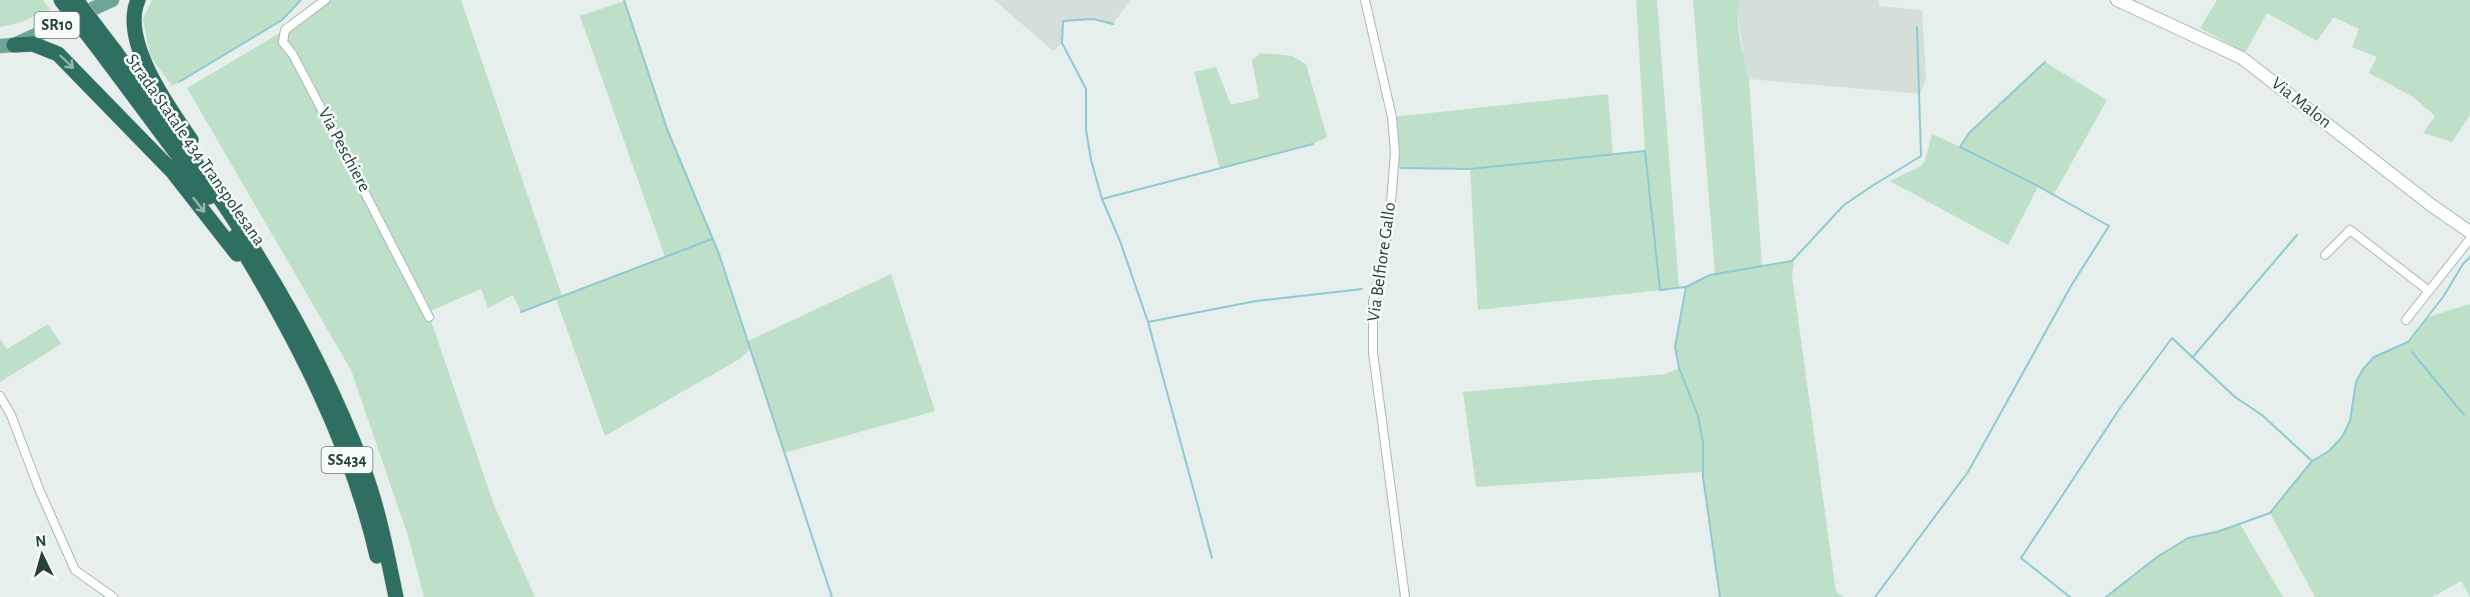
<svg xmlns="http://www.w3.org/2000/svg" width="2470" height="597" font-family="'Alegreya Sans',sans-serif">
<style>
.built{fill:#d4dfda}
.green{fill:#bfe0c8}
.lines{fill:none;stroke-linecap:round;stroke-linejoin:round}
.stream{stroke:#8ec9d4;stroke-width:2}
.street-casing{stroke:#a8b8b2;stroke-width:10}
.secondary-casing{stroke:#a4bbb3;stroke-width:14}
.primary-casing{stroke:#c2cac8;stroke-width:15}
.highway-casing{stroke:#c2cac8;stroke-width:16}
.street{stroke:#fff;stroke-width:8}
.secondary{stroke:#fff;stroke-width:12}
.primary{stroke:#6aa596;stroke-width:14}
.highway{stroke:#2f6f62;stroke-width:15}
.highway-bridge-casing{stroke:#c2cac8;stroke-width:16;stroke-linecap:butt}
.highway-bridge{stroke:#2f6f62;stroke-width:15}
.oneway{stroke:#93b5ae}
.labels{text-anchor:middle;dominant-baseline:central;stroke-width:5;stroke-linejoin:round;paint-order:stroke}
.shield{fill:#f7fbf9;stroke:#637a73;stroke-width:1.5}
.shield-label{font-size:16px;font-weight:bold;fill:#24423a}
.street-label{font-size:18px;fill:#24423a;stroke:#f7fbf9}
</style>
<rect width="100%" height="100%" fill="#e6efeb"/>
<!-- built -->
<path class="built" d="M 994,0 L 1130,0 L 1113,24 L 1093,19 L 1063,21 L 1062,43 L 1053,51 Z
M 1740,0 L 1879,0 L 1879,6 L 1922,10 L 1926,79 L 1920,94 L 1749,79 L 1744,61 L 1737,7 Z"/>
<!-- green -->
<path class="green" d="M 0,0 L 43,0 L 50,9 L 22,22 L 0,27 Z
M 152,0 L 301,0 L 282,20 L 172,86 L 150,56 L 143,19 Z
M 325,0 L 461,0 L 562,296 L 665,257 L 580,16 L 624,1 L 667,129 L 713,239 L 748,341 L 891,274 L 935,411 L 784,453 L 750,350 L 738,360 L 605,436 L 556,299 L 521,312 L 513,295 L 488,308 L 481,289 L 428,312 L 494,505 L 535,597 L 424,597 L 408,536 L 351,370 L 187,88 L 285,30 Z
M 1636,0 L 1657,0 L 1679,288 L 1478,310 L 1470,169 L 1394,168 L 1392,117 L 1608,94 L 1613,154 L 1645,151 Z
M 1693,0 L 1740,0 C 1733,19 1744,59 1749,79 L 1762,267 L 1792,261 L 1794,264 L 1792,275 L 1836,592 L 1844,597 L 1720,597 L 1702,472 L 1476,487 L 1463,392 L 1665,374 L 1679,368 L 1675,347 L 1686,287 L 1715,274 Z
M 2217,0 L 2470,0 L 2470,115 L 2452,142 L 2423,133 L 2435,116 L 2413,97 L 2369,73 L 2377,57 L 2352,47 L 2359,29 L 2334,17 L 2317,41 L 2267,13 L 2245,53 L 2200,28 Z
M 1261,53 L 1292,56 L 1306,64 L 1327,137 L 1313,144 L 1220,169 L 1194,72 L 1216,67 L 1231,105 L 1259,98 L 1252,60 Z
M 2045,62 L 2107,100 L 2053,196 L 2038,187 L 2008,245 L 1890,181 L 1919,167 L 1925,161 L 1932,134 L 1960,147 L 1969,133 Z
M 2470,304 L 2470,597 L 2461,581 L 2432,597 L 2315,597 L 2270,513 L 2312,461 L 2329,451 L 2342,437 L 2350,421 L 2356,382 L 2363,369 L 2374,357 L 2408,342 L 2428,317 Z
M 48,324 L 61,344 L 0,382 L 0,339 L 7,349 Z
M 2240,524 L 2283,597 L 2106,597 L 2157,557 L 2188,538 Z"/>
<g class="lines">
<!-- stream -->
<path class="stream" d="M 624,0 L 667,129 L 719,254 L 832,597
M 1113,24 L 1093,19 L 1063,21 L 1062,43 L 1086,89 L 1086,130 L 1091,160 L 1102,199 L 1120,241 L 1148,322 L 1212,558
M 179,82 L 282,20 L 301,0
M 1401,168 L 1470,169 L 1645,151 L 1660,290 L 1685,287
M 1102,199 L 1313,144
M 521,312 L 712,239
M 1148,322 L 1256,301 L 1362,289
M 2412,352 L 2464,415
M 2192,358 L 2297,235
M 1720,597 L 1703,477 L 1703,443 L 1698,416 L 1679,368 L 1675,347 L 1686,287 L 1710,275 L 1792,261 L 1844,205 L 1872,186 L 1921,156 L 1917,27
M 1875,597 L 1968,472 L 2071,286 L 2109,226 L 2038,186 L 1960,147 L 1969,133 L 2045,62
M 2070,597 L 2021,558 L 2120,408 L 2172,338 L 2235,397 L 2262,415 L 2312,461
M 2106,597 L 2157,557 L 2188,538 L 2217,532 L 2270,513 L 2312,461 L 2329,451 L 2342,437 L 2350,421 L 2356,382 L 2363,369 L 2374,357 L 2408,342 L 2443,297 L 2463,264 L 2470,257"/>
<defs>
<path id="street" d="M 325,0 L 285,30 L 283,42 L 293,55 L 333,131 L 429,317
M 1365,0 L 1392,117 L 1395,152 L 1390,215 L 1382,266 L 1373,302 L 1373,352 L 1405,597
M 2325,255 L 2350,230 L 2429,291
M 2406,320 L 2470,239
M 0,396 L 11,415 L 39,489 L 75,570 L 113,597"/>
<path id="secondary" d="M 2117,0 L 2242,58 L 2431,205 L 2470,232"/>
<path id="primary" d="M 0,46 L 14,45 L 112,0"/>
<path id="highway" d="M 138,0 C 120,41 169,108 191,140
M 14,45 L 33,44 L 58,54 L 172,171 L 237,254
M 114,50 C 213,185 306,311 364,470 C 379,511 387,554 396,597
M 104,56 L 209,197
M 235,237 C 295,336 351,442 377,556"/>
</defs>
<!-- street casing -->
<use href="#street" class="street-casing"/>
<!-- secondary casing -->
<use href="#secondary" class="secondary-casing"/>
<!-- primary casing -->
<use href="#primary" class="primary-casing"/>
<!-- highway casing -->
<use href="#highway" class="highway-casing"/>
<!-- street -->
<use href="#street" class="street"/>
<!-- secondary -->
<use href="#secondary" class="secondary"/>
<!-- primary -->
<use href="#primary" class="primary"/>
<!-- highway -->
<use href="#highway" class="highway"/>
<defs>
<path id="highway-bridge" d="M 61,0 L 104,56
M 76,0 L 114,50"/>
</defs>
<!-- highway-bridge casing -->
<use href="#highway-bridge" class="highway-bridge-casing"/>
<!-- highway-bridge -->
<use href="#highway-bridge" class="highway-bridge"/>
</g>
<!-- one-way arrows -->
<defs><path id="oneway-shaft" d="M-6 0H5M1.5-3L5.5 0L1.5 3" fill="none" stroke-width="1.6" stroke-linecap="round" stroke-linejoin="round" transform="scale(1.5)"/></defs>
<g class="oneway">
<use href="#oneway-shaft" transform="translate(67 62) rotate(44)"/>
<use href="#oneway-shaft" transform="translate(199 205) rotate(52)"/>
</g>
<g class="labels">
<!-- shield labels -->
<g class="shield">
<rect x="34.5" y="12" width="45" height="26" rx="4.5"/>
<rect x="321.5" y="447" width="51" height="26" rx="4.5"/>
</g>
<g class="shield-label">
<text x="57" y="25">SR10</text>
<text x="347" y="460">SS434</text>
</g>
<!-- street labels -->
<g class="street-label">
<text transform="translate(2301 103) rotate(38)">Via Malon</text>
<text transform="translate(195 150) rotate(55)">Strada Statale 434 Transpolesana</text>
<text transform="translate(344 150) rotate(62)">Via Peschiere</text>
<text transform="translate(1382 262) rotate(-82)">Via Belfiore Gallo</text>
</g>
</g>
<!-- north arrow -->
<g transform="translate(42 555) rotate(355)" stroke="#f7fbf9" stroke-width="4.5" paint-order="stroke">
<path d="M0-4.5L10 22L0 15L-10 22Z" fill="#24423a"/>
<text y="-9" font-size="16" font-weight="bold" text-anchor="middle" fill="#24423a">N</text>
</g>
</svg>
